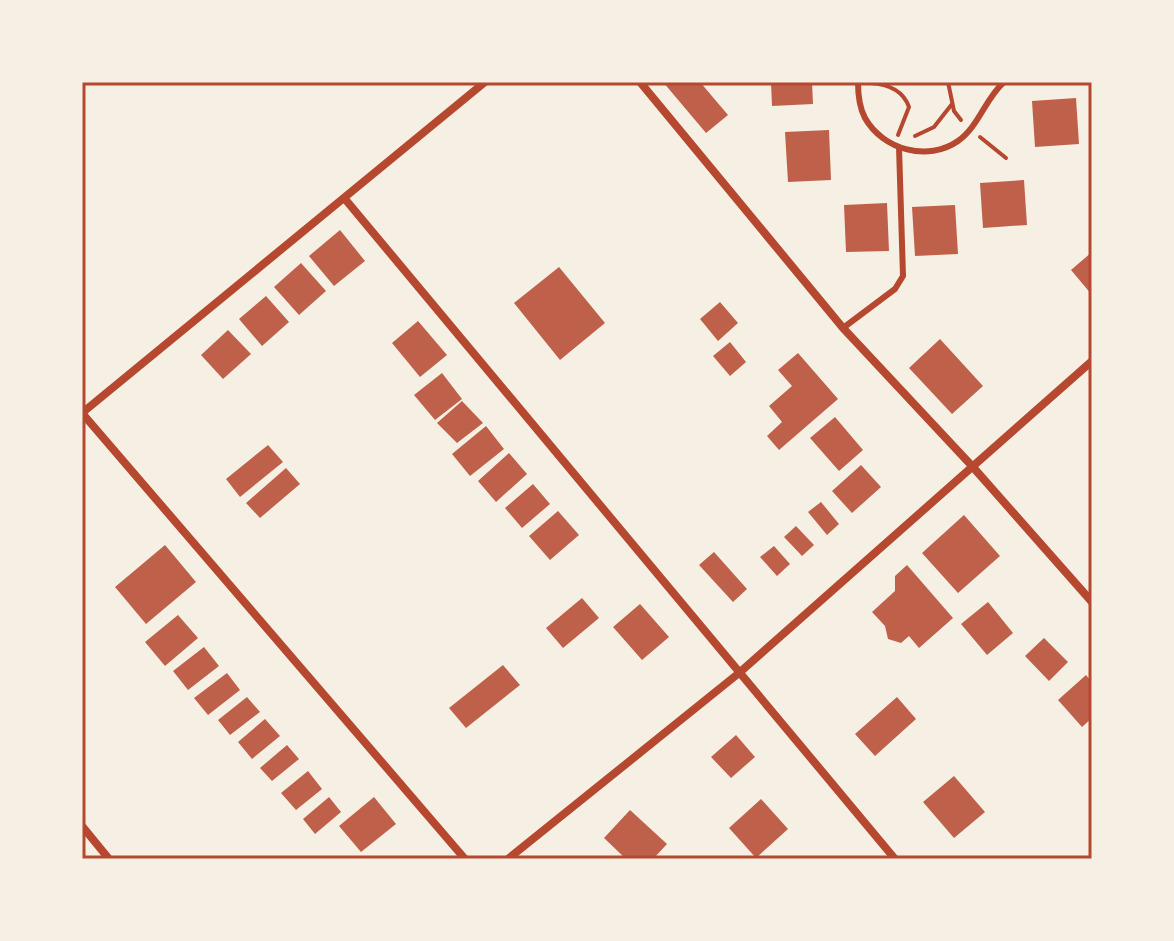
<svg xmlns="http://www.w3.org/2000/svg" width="1174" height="941" font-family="Bitter,serif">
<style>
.building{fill:#bf614a}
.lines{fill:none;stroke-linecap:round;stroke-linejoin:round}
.path{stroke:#b5482f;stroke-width:4}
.service{stroke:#b5482f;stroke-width:6}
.minor{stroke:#b5482f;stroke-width:8}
.neatline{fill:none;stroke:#b5482f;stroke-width:3}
</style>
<rect width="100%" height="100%" fill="#f6efe4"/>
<!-- building -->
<path class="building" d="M 663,82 L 700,82 L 728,115 L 706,133 Z
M 771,82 L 812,82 L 813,104 L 772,106 Z
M 1076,98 L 1079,144 L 1035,147 L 1032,101 Z
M 829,130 L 831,180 L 788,182 L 785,132 Z
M 1024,180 L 1027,225 L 983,228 L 980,183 Z
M 887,203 L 889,251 L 846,252 L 844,205 Z
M 955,205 L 958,254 L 915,256 L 912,207 Z
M 340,230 L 365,261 L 334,286 L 309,256 Z
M 1092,252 L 1092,295 L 1071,270 Z
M 301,263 L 326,291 L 299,315 L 274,287 Z
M 559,267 L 605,323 L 560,360 L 514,303 Z
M 266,296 L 289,322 L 262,346 L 239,319 Z
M 720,302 L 738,323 L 718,341 L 700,319 Z
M 418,321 L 447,355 L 420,377 L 392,343 Z
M 228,330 L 251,354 L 223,379 L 201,355 Z
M 940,339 L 983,386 L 952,414 L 909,368 Z
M 730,342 L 746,362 L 730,376 L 713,356 Z
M 798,353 L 838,399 L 779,450 L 767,436 L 782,422 L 769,406 L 792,386 L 778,370 Z
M 442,373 L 462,399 L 435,420 L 414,395 Z
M 462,401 L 483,423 L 457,443 L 437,423 Z
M 835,417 L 863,450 L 839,471 L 810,438 Z
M 486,426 L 504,449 L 470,476 L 452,454 Z
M 268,445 L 283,462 L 240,497 L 226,479 Z
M 509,453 L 527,474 L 496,502 L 478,481 Z
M 861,465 L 881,487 L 852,513 L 832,491 Z
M 286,468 L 300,484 L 260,518 L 246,503 Z
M 533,484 L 550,504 L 522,528 L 505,508 Z
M 821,502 L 839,524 L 827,535 L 808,512 Z
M 558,511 L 579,535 L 550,560 L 529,536 Z
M 964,515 L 1000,556 L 958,593 L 922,553 Z
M 796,526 L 814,545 L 802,556 L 784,537 Z
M 165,545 L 196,582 L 146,624 L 115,587 Z
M 774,546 L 790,564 L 777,576 L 760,557 Z
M 714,552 L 747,589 L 733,602 L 699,565 Z
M 907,565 L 953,618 L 919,648 L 909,636 L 901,643 L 888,639 L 885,626 L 872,612 L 895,591 L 895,576 Z
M 582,598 L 599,618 L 563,648 L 546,628 Z
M 988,602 L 1013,633 L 987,655 L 961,624 Z
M 640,604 L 669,637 L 642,660 L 613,627 Z
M 178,615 L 198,638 L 165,666 L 145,642 Z
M 1044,638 L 1068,662 L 1049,681 L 1025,656 Z
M 204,647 L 219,666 L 188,690 L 173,671 Z
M 503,665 L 520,685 L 466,728 L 449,708 Z
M 227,673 L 240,690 L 208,715 L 194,698 Z
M 1086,675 L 1092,682 L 1092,718 L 1082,727 L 1058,700 Z
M 247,697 L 260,712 L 230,735 L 218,720 Z
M 897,697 L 916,719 L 875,756 L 855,734 Z
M 265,719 L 280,736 L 252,759 L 238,742 Z
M 736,735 L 755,757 L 731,778 L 711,757 Z
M 287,745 L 299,759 L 272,781 L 260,768 Z
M 308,771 L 322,789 L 296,810 L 281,793 Z
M 954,776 L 985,812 L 954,838 L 923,802 Z
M 329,797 L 341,812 L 315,834 L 303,819 Z
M 374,797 L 396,824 L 361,852 L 339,826 Z
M 761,799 L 788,829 L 756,858 L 729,828 Z
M 630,810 L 667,844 L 653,859 L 626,859 L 604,838 Z"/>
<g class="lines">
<!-- path -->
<path class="path" d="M 948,82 L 954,111 L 961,120
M 870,83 C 887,84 903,90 909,107 L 898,135
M 915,136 L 934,127 L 952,104
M 980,137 L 1006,158"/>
<!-- service -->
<path class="service" d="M 858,82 C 858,95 859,107 865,118 C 883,150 928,162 958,141 C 979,126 985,99 1004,82
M 843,328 L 895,289 L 903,276 L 899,147"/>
<!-- minor -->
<path class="minor" d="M 640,82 L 843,328 L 972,466 L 1092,602
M 345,199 L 895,859
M 82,413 L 465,859
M 82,413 L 485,82
M 82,826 L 109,859
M 508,859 L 739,673 L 1092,361"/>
</g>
<!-- border -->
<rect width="1174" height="941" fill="none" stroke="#f6efe4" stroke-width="168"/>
<rect x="84" y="84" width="1006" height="773" class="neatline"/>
</svg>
